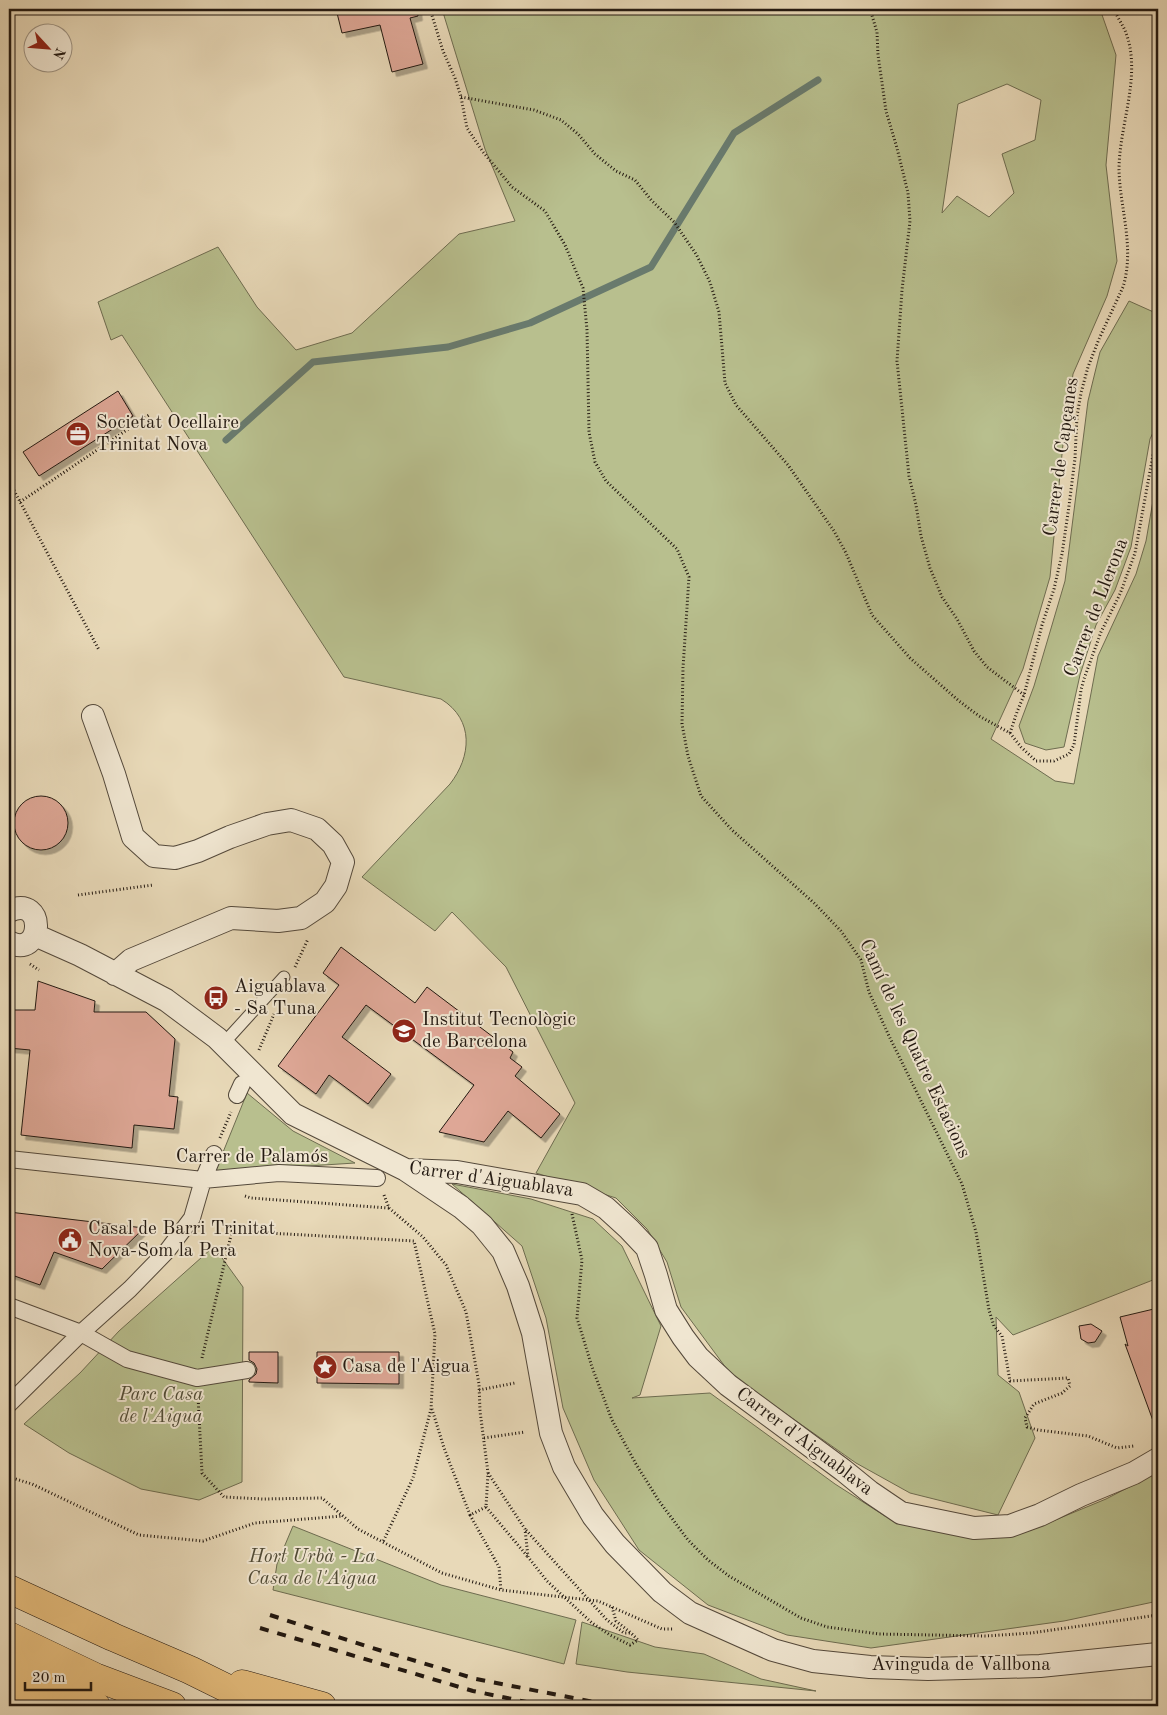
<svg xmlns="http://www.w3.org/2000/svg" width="1167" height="1715" font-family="'Old Standard TT',serif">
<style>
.green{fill:#b8bf8e;stroke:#6e6c50;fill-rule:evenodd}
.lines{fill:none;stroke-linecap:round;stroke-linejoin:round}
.stream{stroke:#697a6d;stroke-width:7}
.building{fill:#dea796;stroke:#231911;filter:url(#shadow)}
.service-casing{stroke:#54493b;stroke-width:13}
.pedestrian-casing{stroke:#54493b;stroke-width:18}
.minor-casing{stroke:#54493b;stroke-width:24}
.trunk-casing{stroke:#231911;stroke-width:29}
.motorway-casing{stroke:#231911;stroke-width:29}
.path{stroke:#231911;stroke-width:3;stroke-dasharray:1 2.5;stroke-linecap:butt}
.service{stroke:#f0e6d1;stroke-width:11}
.pedestrian{stroke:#f0e6d1;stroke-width:16}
.minor{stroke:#f0e6d1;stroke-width:22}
.trunk{stroke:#e4bc7c;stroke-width:28}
.motorway{stroke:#e4bc7c;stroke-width:28}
.rail{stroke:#231911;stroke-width:4;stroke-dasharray:9 9;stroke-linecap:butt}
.path-bridge{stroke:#231911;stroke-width:3;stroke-dasharray:1 2.5;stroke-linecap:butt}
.labels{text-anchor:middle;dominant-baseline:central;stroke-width:4;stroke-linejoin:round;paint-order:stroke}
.poi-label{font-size:19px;fill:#231911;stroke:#f0e6d1;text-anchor:start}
.street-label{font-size:19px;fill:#231911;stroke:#f0e6d1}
.park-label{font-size:19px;font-style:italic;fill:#504b36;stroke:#f0e6d1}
</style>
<defs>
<filter id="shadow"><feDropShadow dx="4.5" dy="4.5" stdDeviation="0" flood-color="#0004"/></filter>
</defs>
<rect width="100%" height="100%" fill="#e8d9b8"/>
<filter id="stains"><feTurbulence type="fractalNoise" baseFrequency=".004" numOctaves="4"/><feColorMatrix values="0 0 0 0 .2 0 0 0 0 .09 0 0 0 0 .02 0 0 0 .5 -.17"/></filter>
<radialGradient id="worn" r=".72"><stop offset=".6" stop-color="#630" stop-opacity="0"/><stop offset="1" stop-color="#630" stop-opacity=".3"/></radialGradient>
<!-- green -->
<path class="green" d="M 442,9 L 1100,9 L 1116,55 L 1106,165 L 1117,261 L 1107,296 L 1073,374 L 1063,444 L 1050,577 L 1023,669 L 991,739 L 1055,781 L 1074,784 L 1098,656 L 1136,574 L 1146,541 L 1158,472 L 1158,1278 L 1013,1335 L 996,1317 L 998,1375 L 1019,1392 L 1035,1438 L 998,1515 L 910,1493 L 856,1463 L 732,1376 L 681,1307 L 667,1262 L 647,1229 L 616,1198 L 536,1173 L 575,1103 L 506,967 L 452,912 L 435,931 L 362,877 L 450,784 C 471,757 475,720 441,699 L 344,677 L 122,335 L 111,340 L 98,302 L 218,247 L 257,307 L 296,350 L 352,333 L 459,234 L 515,221 L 485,149 ZM 1007,84 L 1041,100 L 1035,140 L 1002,154 L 1014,193 L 989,217 L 957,196 L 942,213 L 958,104 Z
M 1129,301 L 1158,314 L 1158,422 L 1150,439 L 1131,547 L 1115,590 L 1096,625 L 1080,675 L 1064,747 L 1046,750 L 1025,743 L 1019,726 L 1034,686 L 1065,581 L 1088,401 L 1100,352 Z
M 247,1093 L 293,1131 L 355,1163 L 215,1172 Z
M 452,1184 L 531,1199 L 593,1219 L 622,1246 L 661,1326 L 640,1395 L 632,1398 L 710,1393 L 835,1484 L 885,1516 L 975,1539 L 1031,1530 L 1106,1499 L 1158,1472 L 1158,1601 L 1064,1621 L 871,1648 L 787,1635 L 708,1605 L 639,1550 L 594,1480 L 563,1408 L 546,1318 L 522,1246 Z
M 211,1249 L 217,1251 L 243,1287 L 242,1482 L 199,1500 L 141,1489 L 69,1453 L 24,1424 L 80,1373 L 119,1331 Z
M 293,1526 L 441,1585 L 576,1620 L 564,1664 L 273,1590 L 277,1564 Z
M 582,1622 L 655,1647 L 704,1654 L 761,1679 L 816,1691 L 627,1672 L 576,1664 Z"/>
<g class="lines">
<!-- stream -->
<path class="stream" d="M 226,440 L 313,362 L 448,347 L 530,323 L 651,267 L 734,133 L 818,80"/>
</g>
<!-- building -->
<path class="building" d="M 336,9 L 417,9 L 418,16 L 410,18 L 423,64 L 392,72 L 380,25 L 342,33 Z
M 118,391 L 133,416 L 39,476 L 23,452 Z
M14 823a27 27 0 1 1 54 0a27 27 0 1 1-54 0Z
M 341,947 L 415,1003 L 427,987 L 513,1052 L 510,1058 L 522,1067 L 515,1076 L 560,1114 L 541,1138 L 508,1111 L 484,1142 L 439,1132 L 474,1085 L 366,1005 L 342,1037 L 391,1074 L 368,1104 L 329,1075 L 316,1094 L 278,1066 L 339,985 L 323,973 Z
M 38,981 L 95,1001 L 94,1012 L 146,1012 L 175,1039 L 169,1096 L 178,1097 L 174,1129 L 134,1125 L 132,1148 L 21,1135 L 30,1050 L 9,1048 L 9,1010 L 35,1010 Z
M 9,1212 L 144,1228 L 102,1269 L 54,1252 L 40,1285 L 9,1274 Z
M 1158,1308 L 1158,1429 L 1156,1429 L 1125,1344 L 1128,1346 L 1120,1317 Z
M 1091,1324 L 1102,1331 L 1095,1342 L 1088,1343 L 1081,1339 L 1079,1326 Z
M 249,1352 L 278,1352 L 278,1383 L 249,1382 L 249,1380 L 256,1374 L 257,1369 L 254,1363 L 249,1360 Z
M 317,1352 L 399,1352 L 399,1384 L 317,1383 Z"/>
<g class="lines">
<defs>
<path id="service" d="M 223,1044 L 284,977"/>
<path id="pedestrian" d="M 237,1095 L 242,1084
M 9,1159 L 203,1180 L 279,1173 L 377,1178
M 9,1306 L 81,1333 L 127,1359 L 197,1378 L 247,1370
M 9,1404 L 81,1333 L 130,1289 L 167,1251 L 192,1218 L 203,1180 L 214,1154"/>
<path id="minor" d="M 93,716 L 114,774 L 133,837 L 154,856 L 175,858 L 198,851 L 230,837 L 267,824 L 291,820 L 317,829 L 333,844 L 343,862 L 336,886 L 325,902 L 301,918 L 278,921 L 231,918 L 131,960 L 115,974
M 9,911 C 47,894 43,960 9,942
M 35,935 L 80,955 L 166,1000 L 217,1038 L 293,1114 L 406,1170 L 457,1172 L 582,1194 L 606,1208 L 629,1229 L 647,1248 L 656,1275 L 666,1310 L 683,1337 L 698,1357 L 728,1385 L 843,1470 L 870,1492 L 901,1513 L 974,1528 L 1010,1526 L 1040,1515 L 1081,1495 L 1134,1473 L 1158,1459
M 406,1170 L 461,1207 L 482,1225 L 503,1251 L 518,1286 L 533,1333 L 551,1433 L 564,1467 L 593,1516 L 615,1544 L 662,1592 L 690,1613 L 773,1650 L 813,1661 L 870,1667 L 928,1669 L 1040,1666 L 1158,1654"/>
<path id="trunk" d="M 9,1589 L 113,1637 L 190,1670 L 263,1706
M 9,1636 L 95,1677 L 172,1706
M 242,1684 L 322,1706
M 9,1689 L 46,1706"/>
<path id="motorway" d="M 9,1665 L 96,1706"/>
</defs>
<!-- service casing -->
<use href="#service" class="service-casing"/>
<!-- pedestrian casing -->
<use href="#pedestrian" class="pedestrian-casing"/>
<!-- minor casing -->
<use href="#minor" class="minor-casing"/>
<!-- trunk casing -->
<use href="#trunk" class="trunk-casing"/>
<!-- motorway casing -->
<use href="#motorway" class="motorway-casing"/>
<!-- path -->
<path class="path" d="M 430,9 L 443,51 L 455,78 L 461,97 L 467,128 L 483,152 L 512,187 L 545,211 L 565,245 L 583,288 L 587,330 L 589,432 L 595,462 L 606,481 L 677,549 L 689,577 L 683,668 L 682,724 L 688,756 L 701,796 L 732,830 L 814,903 L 841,931 L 861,960 L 869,992 L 889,1036 L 962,1184 L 976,1232 L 989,1310 L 994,1326 L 1002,1336 L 1010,1381 L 1068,1378 L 1070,1386 L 1062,1393 L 1034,1404 L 1025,1418 L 1027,1427 L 1038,1430 L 1088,1436 L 1117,1448 L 1134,1446
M 870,9 L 877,32 L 878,55 L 886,111 L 897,148 L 908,193 L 910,221 L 902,290 L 897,361 L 909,476 L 916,505 L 921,536 L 930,568 L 942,597 L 957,619 L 974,651 L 987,667 L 1024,695
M 461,97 L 534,110 L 561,120 L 578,134 L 595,154 L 616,171 L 635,180 L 652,201 L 674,222 L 696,254 L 710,282 L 719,312 L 725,383 L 736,405 L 788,465 L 834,531 L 846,553 L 872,615 L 910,658 L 959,701 L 979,716 L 1010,733 L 1021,747 L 1036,761 L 1054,761 L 1069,754 L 1074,745 L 1081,690 L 1084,679 L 1101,632 L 1120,594 L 1135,553 L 1155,444 L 1158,437
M 9,481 L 99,650
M 20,502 L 149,415
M 1010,733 L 1017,712 L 1024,695 L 1042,625 L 1054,589 L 1062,554 L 1069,506 L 1075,458 L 1077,416 L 1081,393 L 1088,367 L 1099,339 L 1123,287 C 1135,248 1120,209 1119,170 C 1119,125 1142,76 1126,33 C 1123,25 1117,17 1114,9
M 78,895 L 153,885
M 30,964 L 39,970
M 295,967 L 308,939
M 259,1050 L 274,1014
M 220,1138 L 231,1112
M 384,1195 L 389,1208 L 423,1237 L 446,1265 L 466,1312 L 479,1384 L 480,1411 L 488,1473 L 486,1507 L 470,1515 L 444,1448 L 432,1409
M 245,1196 L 251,1198 L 389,1208
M 572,1214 L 582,1260 L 577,1318 L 592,1367 L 612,1420 L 636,1464 L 659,1501 L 688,1540 L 708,1560 L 729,1576 L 801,1618 L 827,1627 L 879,1634 L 986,1636 L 1031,1633 L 1158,1615
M 202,1358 L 232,1231 L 414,1241 L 435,1334 L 431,1409 L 413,1478 L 383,1542
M 479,1390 L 515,1383
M 198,1396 L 202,1473 L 224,1497 L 263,1499 L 322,1498 L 358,1529 L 442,1573 L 501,1590 L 598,1601 L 662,1629 L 674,1629
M 484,1438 L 525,1432
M 9,1477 L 32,1484 L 139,1535 L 203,1541 L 255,1523 L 343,1516
M 486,1507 L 528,1557
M 470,1515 L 499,1567 L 501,1590
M 612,1607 L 616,1621 L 631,1633"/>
<!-- service -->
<use href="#service" class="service"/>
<!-- pedestrian -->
<use href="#pedestrian" class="pedestrian"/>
<!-- minor -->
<use href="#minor" class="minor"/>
<!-- trunk -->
<use href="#trunk" class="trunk"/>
<!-- motorway -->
<use href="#motorway" class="motorway"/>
<!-- rail -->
<path class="rail" d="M 270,1615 L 369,1647 L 476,1679 L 594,1702 L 623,1706
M 260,1628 L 473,1691 L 546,1706
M 1138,1706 L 1158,1704"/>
<!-- path-bridge -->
<path class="path-bridge" d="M 488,1473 L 525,1529 L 528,1557 L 547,1581 L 592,1623 L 610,1635 L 630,1645 L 638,1640 L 631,1633 L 624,1633 L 607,1620 L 525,1529"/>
</g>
<!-- icons -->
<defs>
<symbol id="office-disc" viewBox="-11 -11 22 22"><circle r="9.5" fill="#8f2418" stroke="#f0e6d1"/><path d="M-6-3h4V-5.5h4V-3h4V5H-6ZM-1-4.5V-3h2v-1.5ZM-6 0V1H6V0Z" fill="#fff"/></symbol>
<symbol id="bus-disc" viewBox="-11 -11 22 22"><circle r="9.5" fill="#8f2418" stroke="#f0e6d1"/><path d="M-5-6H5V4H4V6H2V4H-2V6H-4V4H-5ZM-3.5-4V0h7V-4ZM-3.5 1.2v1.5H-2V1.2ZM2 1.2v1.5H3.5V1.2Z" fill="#fff"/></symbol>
<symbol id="school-disc" viewBox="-11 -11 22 22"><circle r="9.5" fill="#8f2418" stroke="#f0e6d1"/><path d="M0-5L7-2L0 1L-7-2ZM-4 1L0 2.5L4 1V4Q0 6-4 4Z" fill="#fff"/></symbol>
<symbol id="civic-disc" viewBox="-11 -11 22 22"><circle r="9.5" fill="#8f2418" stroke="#f0e6d1"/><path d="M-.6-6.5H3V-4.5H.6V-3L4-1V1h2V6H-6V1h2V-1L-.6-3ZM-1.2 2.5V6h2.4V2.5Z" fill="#fff"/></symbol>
<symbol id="sight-disc" viewBox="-11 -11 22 22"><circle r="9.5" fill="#8f2418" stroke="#f0e6d1"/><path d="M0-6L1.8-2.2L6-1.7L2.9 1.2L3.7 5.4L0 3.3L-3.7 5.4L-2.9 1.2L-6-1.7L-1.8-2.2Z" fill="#fff"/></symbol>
</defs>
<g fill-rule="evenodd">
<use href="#office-disc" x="64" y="420" width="28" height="28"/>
<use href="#bus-disc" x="202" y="984" width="28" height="28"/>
<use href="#school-disc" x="390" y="1017" width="28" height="28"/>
<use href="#civic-disc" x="56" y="1226" width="28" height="28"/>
<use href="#sight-disc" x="311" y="1353" width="28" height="28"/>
</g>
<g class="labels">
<!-- poi labels -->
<g class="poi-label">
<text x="96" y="423">Societat Ocellaire<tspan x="96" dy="22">Trinitat Nova</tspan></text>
<text x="234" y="987">Aiguablava<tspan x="234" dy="22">- Sa Tuna</tspan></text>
<text x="422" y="1020">Institut Tecnològic<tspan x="422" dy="22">de Barcelona</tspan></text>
<text x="88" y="1229">Casal de Barri Trinitat<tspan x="88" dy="22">Nova-Som la Pera</tspan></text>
<text x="342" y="1367">Casa de l'Aigua</text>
</g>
<!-- street labels -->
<g class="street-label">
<text transform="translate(1062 457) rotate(-82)">Carrer de Capçanes</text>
<text transform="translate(1097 608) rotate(-69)">Carrer de Llerona</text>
<text transform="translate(914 1049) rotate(65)">Camí de les Quatre Estacions</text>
<text x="252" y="1157">Carrer de Palamós</text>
<text transform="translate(491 1180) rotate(8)">Carrer d'Aiguablava</text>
<text transform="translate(804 1442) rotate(37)">Carrer d'Aiguablava</text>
<text x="961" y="1665">Avinguda de Vallbona</text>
</g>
<!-- park labels -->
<g class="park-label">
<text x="161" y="1395">Parc Casa<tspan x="161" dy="22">de l'Aigua</tspan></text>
<text x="312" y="1557">Hort Urbà - La<tspan x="312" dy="22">Casa de l'Aigua</tspan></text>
</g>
</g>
<!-- margin -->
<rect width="1167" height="1715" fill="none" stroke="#e8d9b8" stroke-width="30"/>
<rect x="10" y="10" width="1147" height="1695" fill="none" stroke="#231911" stroke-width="2.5"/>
<rect x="15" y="15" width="1137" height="1685" fill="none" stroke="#231911"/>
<!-- north arrow -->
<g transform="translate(48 48) rotate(116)"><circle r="24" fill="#f0e6d1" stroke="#9e9484"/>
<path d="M0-4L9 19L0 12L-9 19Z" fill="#8f2418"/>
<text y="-8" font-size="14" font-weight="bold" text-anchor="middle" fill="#231911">N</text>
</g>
<!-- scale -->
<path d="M25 1682v8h66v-8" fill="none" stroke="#231911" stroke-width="2.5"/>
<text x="32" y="1682" font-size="15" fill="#231911" stroke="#f0e6d1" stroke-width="4" paint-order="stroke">20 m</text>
<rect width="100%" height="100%" filter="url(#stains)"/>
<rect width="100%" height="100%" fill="url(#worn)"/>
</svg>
